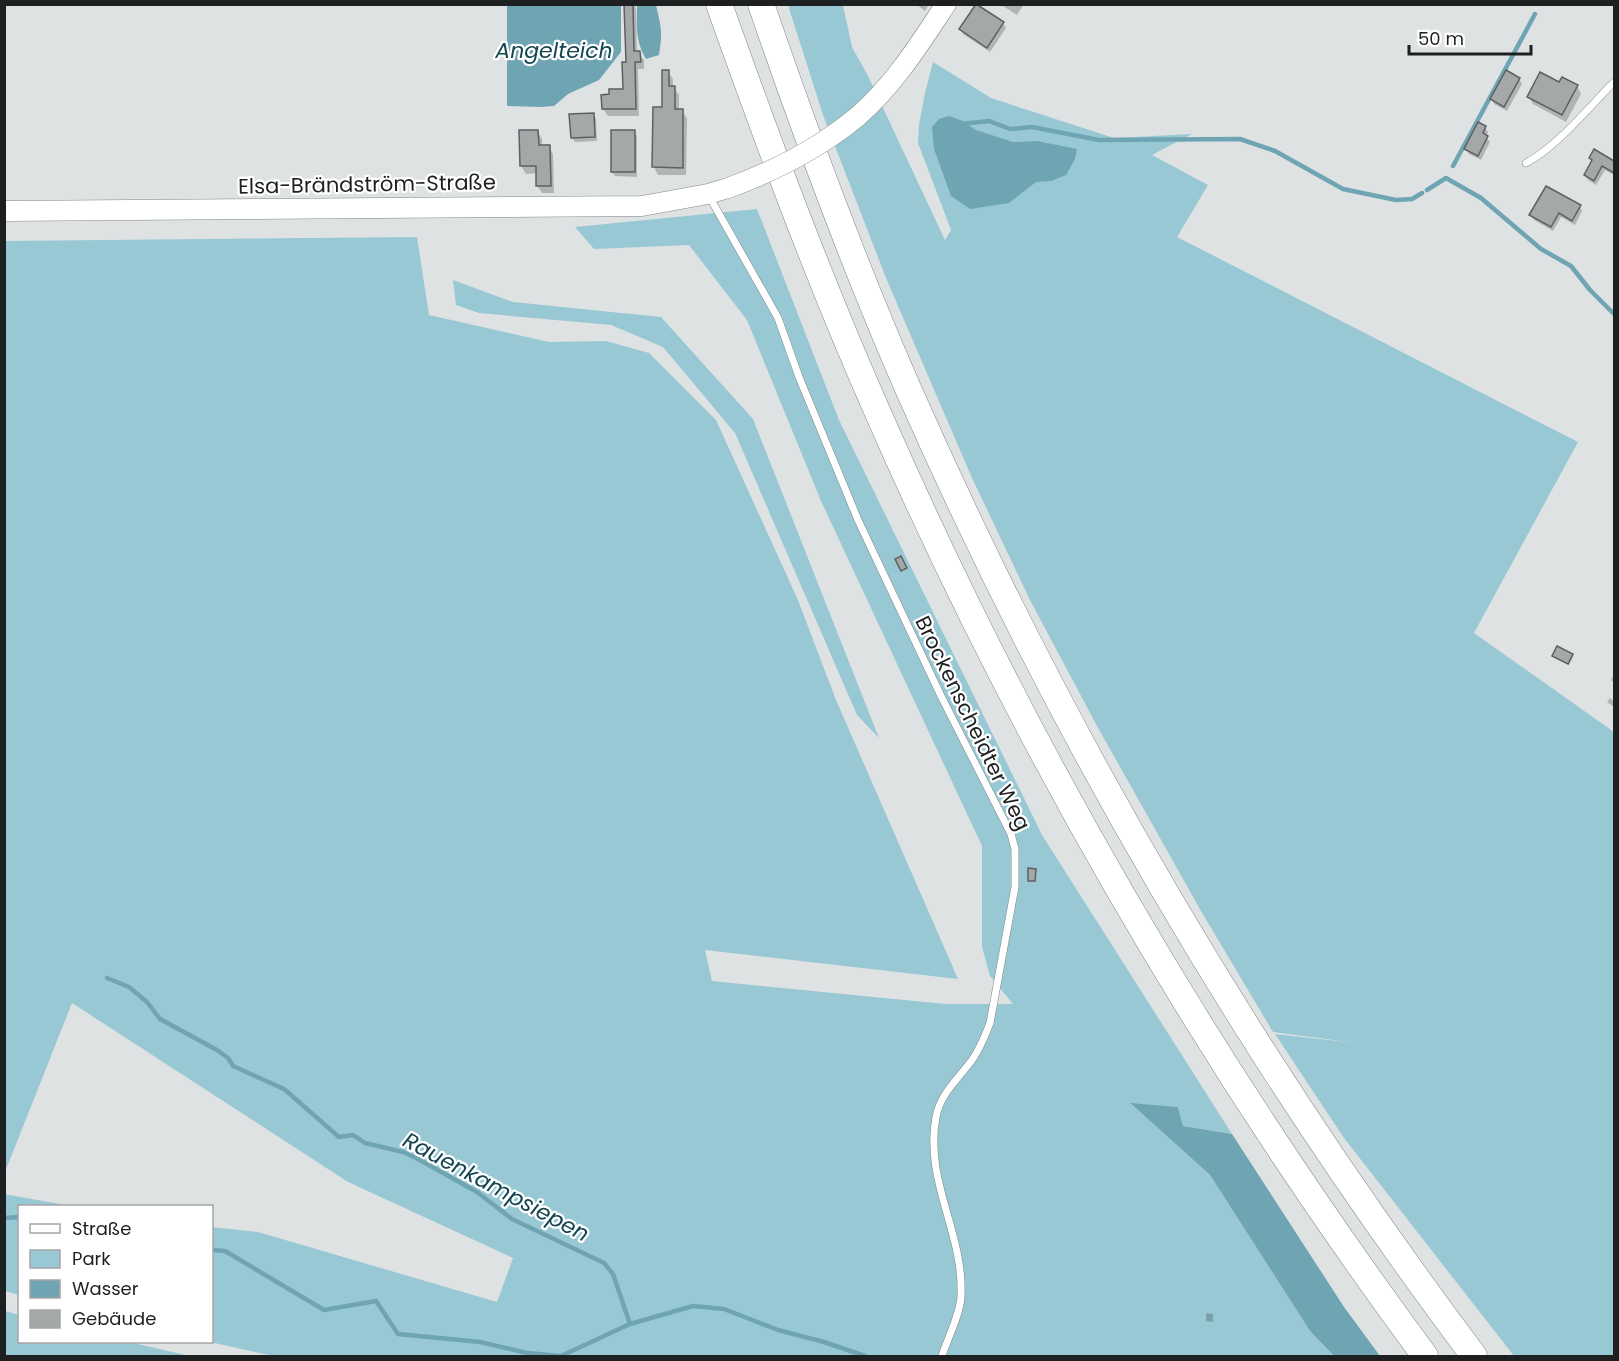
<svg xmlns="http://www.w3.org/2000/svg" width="1619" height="1361" font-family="Poppins,sans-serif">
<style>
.green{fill:#99c8d5}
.water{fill:#6fa5b3}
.shadow{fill:#0003}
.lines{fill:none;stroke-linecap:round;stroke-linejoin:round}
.stream{stroke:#6fa5b3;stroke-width:4.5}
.building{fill:#a4a8a9;stroke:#5d6061;stroke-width:1.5}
.lane-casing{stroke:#838788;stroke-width:8}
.secondary-casing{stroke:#838788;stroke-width:21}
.highway-casing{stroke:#838788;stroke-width:27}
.lane{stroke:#fff;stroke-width:7}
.secondary{stroke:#fff;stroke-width:20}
.highway{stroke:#fff;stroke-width:26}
.secondary-bridge-casing{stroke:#838788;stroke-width:21;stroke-linecap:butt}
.secondary-bridge{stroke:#fff;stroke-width:20}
.labels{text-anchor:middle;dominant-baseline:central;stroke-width:4.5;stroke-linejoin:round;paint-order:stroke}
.street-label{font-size:21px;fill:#1e1f20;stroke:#fff}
.water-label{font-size:22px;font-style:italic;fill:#144550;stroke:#fff}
</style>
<rect width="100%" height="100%" fill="#dee2e3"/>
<!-- green -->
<path class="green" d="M 788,5 L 843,5 L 852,47 L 868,76 L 945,240 L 951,230 L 918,143 L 919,125 L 925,93 L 933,62 L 991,98 L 1114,138 L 1192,134 L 1152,155 L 1208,185 L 1177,237 L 1578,442 L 1474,633 L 1614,732 L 1614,1356 L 1514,1356 L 1344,1138 L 1275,1034 L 1356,1043 L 1273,1032 L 1201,911 L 1097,726 L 1030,600 L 972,478 L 886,278 L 823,115 Z
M 757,209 L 839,420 L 1042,835 L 1232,1134 L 1183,1126 L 1178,1107 L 1131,1104 L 1210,1175 L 1310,1331 L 1334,1356 L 273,1356 L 210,1342 L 212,1227 L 258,1232 L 497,1302 L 513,1258 L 348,1182 L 72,1003 L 5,1172 L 5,241 L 417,237 L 429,315 L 549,342 L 606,341 L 649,353 L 716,420 L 798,600 L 836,700 L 958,979 L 705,950 L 712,981 L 945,1004 L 1013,1004 L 990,976 L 982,947 L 982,846 L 821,501 L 747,320 L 689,245 L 594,249 L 575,227 Z
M 453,280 L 513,302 L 661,317 L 753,419 L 879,738 L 857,715 L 735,433 L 663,347 L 611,325 L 479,313 L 456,305 Z
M 4,1194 L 71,1206 L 20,1206 L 19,1295 L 5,1291 Z
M 5,1311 L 19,1315 L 20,1342 L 129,1342 L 190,1356 L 5,1356 Z"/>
<!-- water -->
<path class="water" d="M 507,5 L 621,5 L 621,52 L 599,80 L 568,94 L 554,106 L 540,107 L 507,106 Z
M 637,5 L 656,5 C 661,28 663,30 659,55 L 646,59 C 635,41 637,25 637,5 Z
M 949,116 L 963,121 L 976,130 L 1013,142 L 1037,141 L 1077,149 L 1075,159 L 1066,175 L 1051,181 L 1036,182 L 1009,203 L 970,209 L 951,196 L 934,149 L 932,127 L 939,119 Z
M 1130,1103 L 1178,1107 L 1183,1126 L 1232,1134 L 1344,1307 L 1380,1356 L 1334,1356 L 1310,1331 L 1210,1175 Z"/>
<!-- shadow -->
<path class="shadow" d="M 626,4 L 634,4 L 636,8 L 637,52 L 644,60 L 644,69 L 638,69 L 639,116 L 608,116 L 603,109 L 624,90 L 627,64 Z
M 916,4 L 929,4 L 925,11 Z
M 1000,4 L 1024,4 L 1017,15 Z
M 977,6 L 1003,23 L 1006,28 L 990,52 L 963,34 L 961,30 Z
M 668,72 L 673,79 L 673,87 L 679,95 L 679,111 L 682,111 L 687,118 L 686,175 L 658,175 L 654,167 L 654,108 L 664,109 Z
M 1519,79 L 1522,84 L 1507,111 L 1494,104 L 1492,99 Z
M 1560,84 L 1577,86 L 1581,94 L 1566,122 L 1533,104 L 1529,97 Z
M 593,114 L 596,119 L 597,141 L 575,142 L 572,138 Z
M 1485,127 L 1488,132 L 1486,137 L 1490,142 L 1481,160 L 1469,154 L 1466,149 Z
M 537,131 L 542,139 L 542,147 L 549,147 L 553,154 L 554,193 L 542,193 L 537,186 L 537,173 L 526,174 L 521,166 Z
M 634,132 L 637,136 L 637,177 L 615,176 L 612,172 Z
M 1595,151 L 1614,162 L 1614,175 L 1605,170 L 1596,185 L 1588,180 L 1585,175 L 1593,161 Z
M 1580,207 L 1582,211 L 1575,225 L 1561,217 L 1553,231 L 1534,220 L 1531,215 Z
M 1572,655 L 1573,657 L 1569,665 L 1554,656 Z
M 1614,674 L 1614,683 L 1611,680 Z
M 1610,698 L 1614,701 L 1614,707 L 1607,702 Z
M 1206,1313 L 1213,1314 L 1213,1322 L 1206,1321 Z"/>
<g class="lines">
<!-- stream -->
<path class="stream" d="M 961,124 L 989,121 L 1010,129 L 1032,127 L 1099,140 L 1240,139 L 1275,151 L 1343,189 L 1396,200 L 1412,199 L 1422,193
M 1453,166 L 1535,14
M 1427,190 L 1446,178 L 1481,198 L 1541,249 L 1571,266 L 1590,290 L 1614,314
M 107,978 L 129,987 L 147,1002 L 160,1019 L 217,1050 L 228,1058 L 233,1066 L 284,1089 L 339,1137 L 353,1135 L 365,1143 L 403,1152 L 418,1159 L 477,1192 L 512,1219 L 604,1263 L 613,1274 L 630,1324
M 4,1218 L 20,1217
M 212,1250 L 225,1251 L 324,1310 L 376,1301 L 398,1334 L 480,1342 L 527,1353 L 561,1356 L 630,1324 L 693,1306 L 724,1309 L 778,1330 L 824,1342 L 865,1356"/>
</g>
<!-- building -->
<path class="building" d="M 624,4 L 633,4 L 634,51 L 640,51 L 641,62 L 635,62 L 636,109 L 602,109 L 601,95 L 609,94 L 609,89 L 623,89 L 622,62 L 626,62 Z
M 976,4 L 1004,22 L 987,48 L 959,29 Z
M 662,70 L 669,70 L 669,86 L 675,86 L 675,109 L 683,109 L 683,168 L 652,167 L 653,107 L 662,107 Z
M 1506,70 L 1520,78 L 1504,107 L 1490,99 Z
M 1540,72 L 1559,82 L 1562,77 L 1578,85 L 1562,115 L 1527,97 Z
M 594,113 L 595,137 L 571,138 L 569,114 Z
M 1478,122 L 1486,126 L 1483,133 L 1488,136 L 1478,156 L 1464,149 Z
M 519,130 L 538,130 L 539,145 L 550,145 L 551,186 L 536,186 L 536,166 L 520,166 Z
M 611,130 L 635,130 L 635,172 L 611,172 Z
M 1594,149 L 1614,161 L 1614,173 L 1602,166 L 1594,181 L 1584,175 L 1592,160 L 1589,158 Z
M 1546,186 L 1581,205 L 1572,221 L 1559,213 L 1551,227 L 1529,215 Z
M 901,556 L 907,568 L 901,571 L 895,559 Z
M 1557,646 L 1573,654 L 1568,664 L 1552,656 Z
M 1028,868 L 1036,869 L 1035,881 L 1028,881 Z"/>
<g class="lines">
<defs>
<path id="lane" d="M 1526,163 C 1559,145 1588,108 1614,82
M 709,196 L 778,318 L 799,377 L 858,520 L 941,696 L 1011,834 L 1015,849 L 1015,887 L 990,1023 C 985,1036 980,1049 972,1060 C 959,1078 940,1094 936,1117 C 924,1181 964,1233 961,1296 C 961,1312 947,1340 942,1356"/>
<path id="secondary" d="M 857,117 C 894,85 919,45 946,4
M 4,211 L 642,206 L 708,194 L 728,188"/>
<path id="highway" d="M 719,4 C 768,142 819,280 878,413 C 1024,747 1209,1064 1425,1356
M 761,4 C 806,135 854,266 910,393 C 1061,735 1250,1058 1474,1356"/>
</defs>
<!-- lane casing -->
<use href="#lane" class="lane-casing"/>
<!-- secondary casing -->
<use href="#secondary" class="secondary-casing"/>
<!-- highway casing -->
<use href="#highway" class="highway-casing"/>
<!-- lane -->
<use href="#lane" class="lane"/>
<!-- secondary -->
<use href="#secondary" class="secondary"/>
<!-- highway -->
<use href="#highway" class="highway"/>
<defs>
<path id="secondary-bridge" d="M 728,188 C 775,171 818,149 857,117"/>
</defs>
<!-- secondary-bridge casing -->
<use href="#secondary-bridge" class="secondary-bridge-casing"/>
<!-- secondary-bridge -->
<use href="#secondary-bridge" class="secondary-bridge"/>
</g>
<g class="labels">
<!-- street labels -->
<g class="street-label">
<text transform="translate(367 184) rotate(-1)">Elsa-Brändström-Straße</text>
<text transform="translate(973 723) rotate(64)">Brockenscheidter Weg</text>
</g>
<!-- water labels -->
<g class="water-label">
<text x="554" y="50">Angelteich</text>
<text transform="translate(496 1187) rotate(28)">Rauenkampsiepen</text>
</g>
</g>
<!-- border -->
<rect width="1619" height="1361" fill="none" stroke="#1e1f20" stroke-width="12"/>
<!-- legend -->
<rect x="18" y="1205" width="195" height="138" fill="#ffffff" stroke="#a5a5a6" stroke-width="1.5"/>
<rect x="30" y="1224" width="30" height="9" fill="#ffffff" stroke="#a5a5a6" stroke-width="1.5"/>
<text x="72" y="1235" font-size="18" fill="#1e1f20">Straße</text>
<rect x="30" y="1250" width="30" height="18" fill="#99c8d5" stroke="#a5a5a6" stroke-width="1.5"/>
<text x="72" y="1265" font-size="18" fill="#1e1f20">Park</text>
<rect x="30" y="1280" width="30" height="18" fill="#6fa5b3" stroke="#a5a5a6" stroke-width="1.5"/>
<text x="72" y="1295" font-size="18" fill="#1e1f20">Wasser</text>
<rect x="30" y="1310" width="30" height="18" fill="#a4a8a9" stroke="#a5a5a6" stroke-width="1.5"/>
<text x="72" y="1325" font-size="18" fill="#1e1f20">Gebäude</text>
<!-- scale -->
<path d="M1409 45v9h122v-9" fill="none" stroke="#1e1f20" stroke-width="3"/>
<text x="1418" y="45" font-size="18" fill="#1e1f20" stroke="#ffffff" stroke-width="4.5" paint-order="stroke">50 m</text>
</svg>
